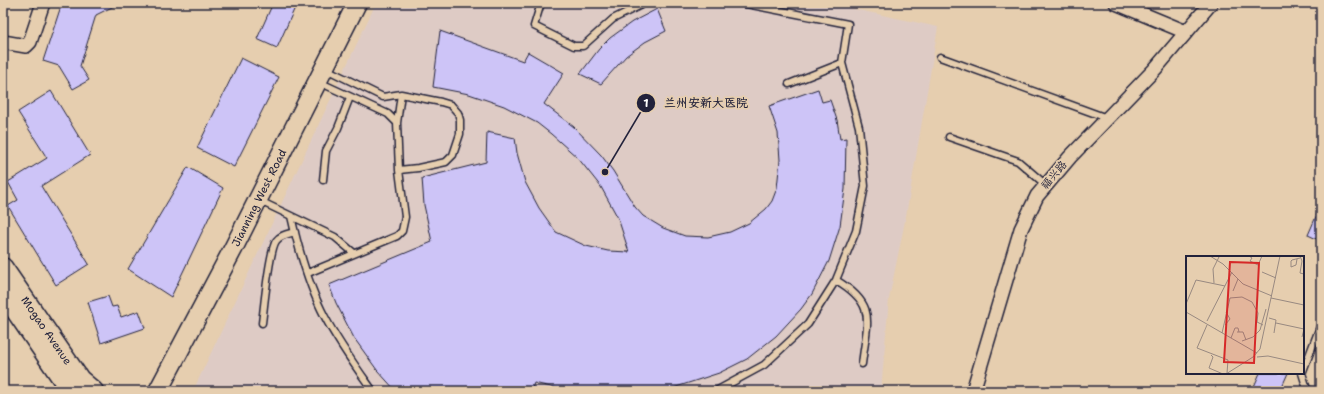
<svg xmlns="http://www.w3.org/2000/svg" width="1324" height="394" font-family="'Shantell Sans','LXGW WenKai TC',sans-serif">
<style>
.built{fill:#decbc5}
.building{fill:#cdc4f7;stroke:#22223b}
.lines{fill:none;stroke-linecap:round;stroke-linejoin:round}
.lane-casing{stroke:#22223b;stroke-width:9}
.street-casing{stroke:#22223b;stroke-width:16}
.secondary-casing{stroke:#22223b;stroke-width:21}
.lane{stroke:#e6ceaf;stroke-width:6}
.street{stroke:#e6ceaf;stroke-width:13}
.secondary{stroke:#e6ceaf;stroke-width:18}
.labels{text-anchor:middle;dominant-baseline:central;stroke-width:3.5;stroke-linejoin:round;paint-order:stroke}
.street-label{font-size:11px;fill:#22223b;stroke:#e6ceaf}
.inset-road{fill:none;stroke:#988981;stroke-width:1}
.view{fill:#d62828;fill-opacity:0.15;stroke:#d62828;stroke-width:2}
.inset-edge{fill:none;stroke:#22223b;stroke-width:2}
.leader{fill:none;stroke:#22223b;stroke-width:1.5}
.callout-dot{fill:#22223b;stroke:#e6ceaf;stroke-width:1.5}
.mark-label{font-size:12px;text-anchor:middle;font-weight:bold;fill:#fff}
.callout-label{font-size:12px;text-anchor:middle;font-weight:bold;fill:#22223b;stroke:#e6ceaf;stroke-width:3.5;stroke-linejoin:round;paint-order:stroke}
</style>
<rect width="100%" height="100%" fill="#e6ceaf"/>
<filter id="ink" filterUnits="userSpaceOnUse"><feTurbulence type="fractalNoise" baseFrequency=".025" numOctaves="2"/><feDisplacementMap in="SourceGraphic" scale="8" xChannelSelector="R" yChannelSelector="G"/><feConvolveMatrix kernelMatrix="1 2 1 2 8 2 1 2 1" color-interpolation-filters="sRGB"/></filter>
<g filter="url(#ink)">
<!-- built -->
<path class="built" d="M 376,3 L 826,3 L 938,27 L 906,216 L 889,299 L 881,391 L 193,391 Z"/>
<!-- building -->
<path class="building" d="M 62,3 L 78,6 L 83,3 L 120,3 L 96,15 L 80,66 L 89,80 L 73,89 L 59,66 L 43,61 Z
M 273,3 L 297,3 L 277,48 L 257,39 Z
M 657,9 L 666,31 L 645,42 L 626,56 L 601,84 L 580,74 L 599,49 L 610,38 L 632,22 Z
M 440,31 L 523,61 L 528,52 L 564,73 L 544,104 L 574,127 L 601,155 L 613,171 L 635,207 L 643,216 L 663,228 L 685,236 L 708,237 L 730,232 L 749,223 L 766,209 L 772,201 L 777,188 L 780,160 L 778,133 L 769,106 L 818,89 L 822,102 L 830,100 L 837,120 L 840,139 L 846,138 L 845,189 L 840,226 L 829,261 L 812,294 L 801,309 L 776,336 L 747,359 L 719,373 L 670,389 L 659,391 L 568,391 L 534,383 L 531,391 L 396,391 L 377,370 L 354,338 L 336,303 L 329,285 L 432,242 L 424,205 L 422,178 L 486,162 L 487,132 L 515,138 L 517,153 L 525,182 L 539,208 L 556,232 L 586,246 L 608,251 L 629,252 L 618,218 L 601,187 L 578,158 L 551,134 L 537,123 L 504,106 L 469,94 L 433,87 Z
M 241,58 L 279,77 L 234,167 L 197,148 Z
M 51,91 L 90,155 L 41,186 L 89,264 L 56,285 L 8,206 L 18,200 L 8,182 L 47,158 L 18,112 Z
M 188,167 L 223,188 L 171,297 L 128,269 Z
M 1321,205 L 1321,241 L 1308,235 Z
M 108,296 L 112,307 L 117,306 L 121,317 L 139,311 L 145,328 L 101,343 L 88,302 Z
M 1260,373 L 1288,373 L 1280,391 L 1252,391 Z"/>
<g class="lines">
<defs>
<path id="lane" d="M 541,3 L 534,26 L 574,46 L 583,46 L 613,19 L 645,3
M 940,57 L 1107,118
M 326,69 L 383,97 L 401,94 L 441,102 L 451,105 L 458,113 L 460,120 L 460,134 L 453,155 L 446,162 L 418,168 L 399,170
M 319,82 L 388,114 L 397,123
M 789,84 L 842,63
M 949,137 L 1018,161 L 1046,185
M 323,180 L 326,151 L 338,128 L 350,97
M 260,201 L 335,237 L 354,253
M 291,216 C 298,247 310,289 325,317 C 339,344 356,367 373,391
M 308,273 L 397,236 L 402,231 L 405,217 L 399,170 L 397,123 L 401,94
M 836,280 C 878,305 867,321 862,364
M 262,323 C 264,308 269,251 276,241 C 280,235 288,234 295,232
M 1303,371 L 1321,324
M 1302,373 L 1307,389 L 1313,391
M 716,391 L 764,365 L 808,324 L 836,280 L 856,231 L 865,186 L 859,127 L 842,63 L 848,24 L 741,3"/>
<path id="street" d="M 1116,3 L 1186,32
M 3,42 L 26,46 L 30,42 L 43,3
M 973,391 L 1021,229 L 1037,196 L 1070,157 L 1155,69 L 1211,3"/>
<g id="secondary">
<path id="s1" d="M 3,267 L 80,379 L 94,391"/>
<path d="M 3,293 L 70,391"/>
<path id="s2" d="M 158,391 L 233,249 L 357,3"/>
</g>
</defs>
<!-- lane casing -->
<use href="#lane" class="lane-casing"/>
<!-- street casing -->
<use href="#street" class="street-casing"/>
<!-- secondary casing -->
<use href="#secondary" class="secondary-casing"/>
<!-- lane -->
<use href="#lane" class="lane"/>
<!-- street -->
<use href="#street" class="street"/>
<!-- secondary -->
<use href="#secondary" class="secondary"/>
</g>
</g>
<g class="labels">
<!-- street labels -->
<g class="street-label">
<text transform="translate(1054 175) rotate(-50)">福兴路</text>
<text stroke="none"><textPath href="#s2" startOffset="218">Jianning West Road</textPath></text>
<text stroke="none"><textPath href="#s1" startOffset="77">Mogao Avenue</textPath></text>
</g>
</g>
<!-- overview -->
<g transform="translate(1186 256)">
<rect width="118" height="118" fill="#e6ceaf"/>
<path class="inset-road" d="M 24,0 L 37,8 L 57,28 L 86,40M 63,0 L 66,2 L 64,5 L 72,9 L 76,0M 114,0 L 116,5 L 114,17 L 118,18M 111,3 L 110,9 L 105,11 L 105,5 L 106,4 L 114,2M 76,16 L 90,22M 28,27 L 27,13 L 33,1 L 31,0M 47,35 L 52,23M 85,42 L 118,49M 0,48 L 10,24 L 39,30M 0,56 L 71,97M 83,62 L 90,64 L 88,77M 21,65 L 46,16M 90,67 L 118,73 L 116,81M 21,69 L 11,92 L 42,104 L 41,117M 39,69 L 44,63 L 40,56M 51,76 L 57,76 L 60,84M 36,77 L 44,42 L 56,41 L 66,46 L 72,57 L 71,66 L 77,69M 45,82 L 49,72 L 52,72 L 53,76M 56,85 L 67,81 L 74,74 L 80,53M 25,99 L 27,101 L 23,112 L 37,118M 71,101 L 82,100 L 118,108M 40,118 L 67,101 L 74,93 L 94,0"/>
<path class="view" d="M 44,6 L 73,7 L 68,107 L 38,106 Z"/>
<rect width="118" height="118" class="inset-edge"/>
</g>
<!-- callouts -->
<path class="leader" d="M605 172L646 103"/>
<g class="callout-dot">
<circle cx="605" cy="172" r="4"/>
<circle cx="646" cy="103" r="10"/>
</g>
<g class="mark-label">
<text x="646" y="107">1</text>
</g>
<g class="callout-label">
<text x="706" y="107">兰州安新大医院</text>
</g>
<!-- margin -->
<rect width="1324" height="394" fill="none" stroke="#e6ceaf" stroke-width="16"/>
<rect x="8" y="8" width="1308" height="378" fill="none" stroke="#22223b" stroke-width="1.5" filter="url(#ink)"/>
</svg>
